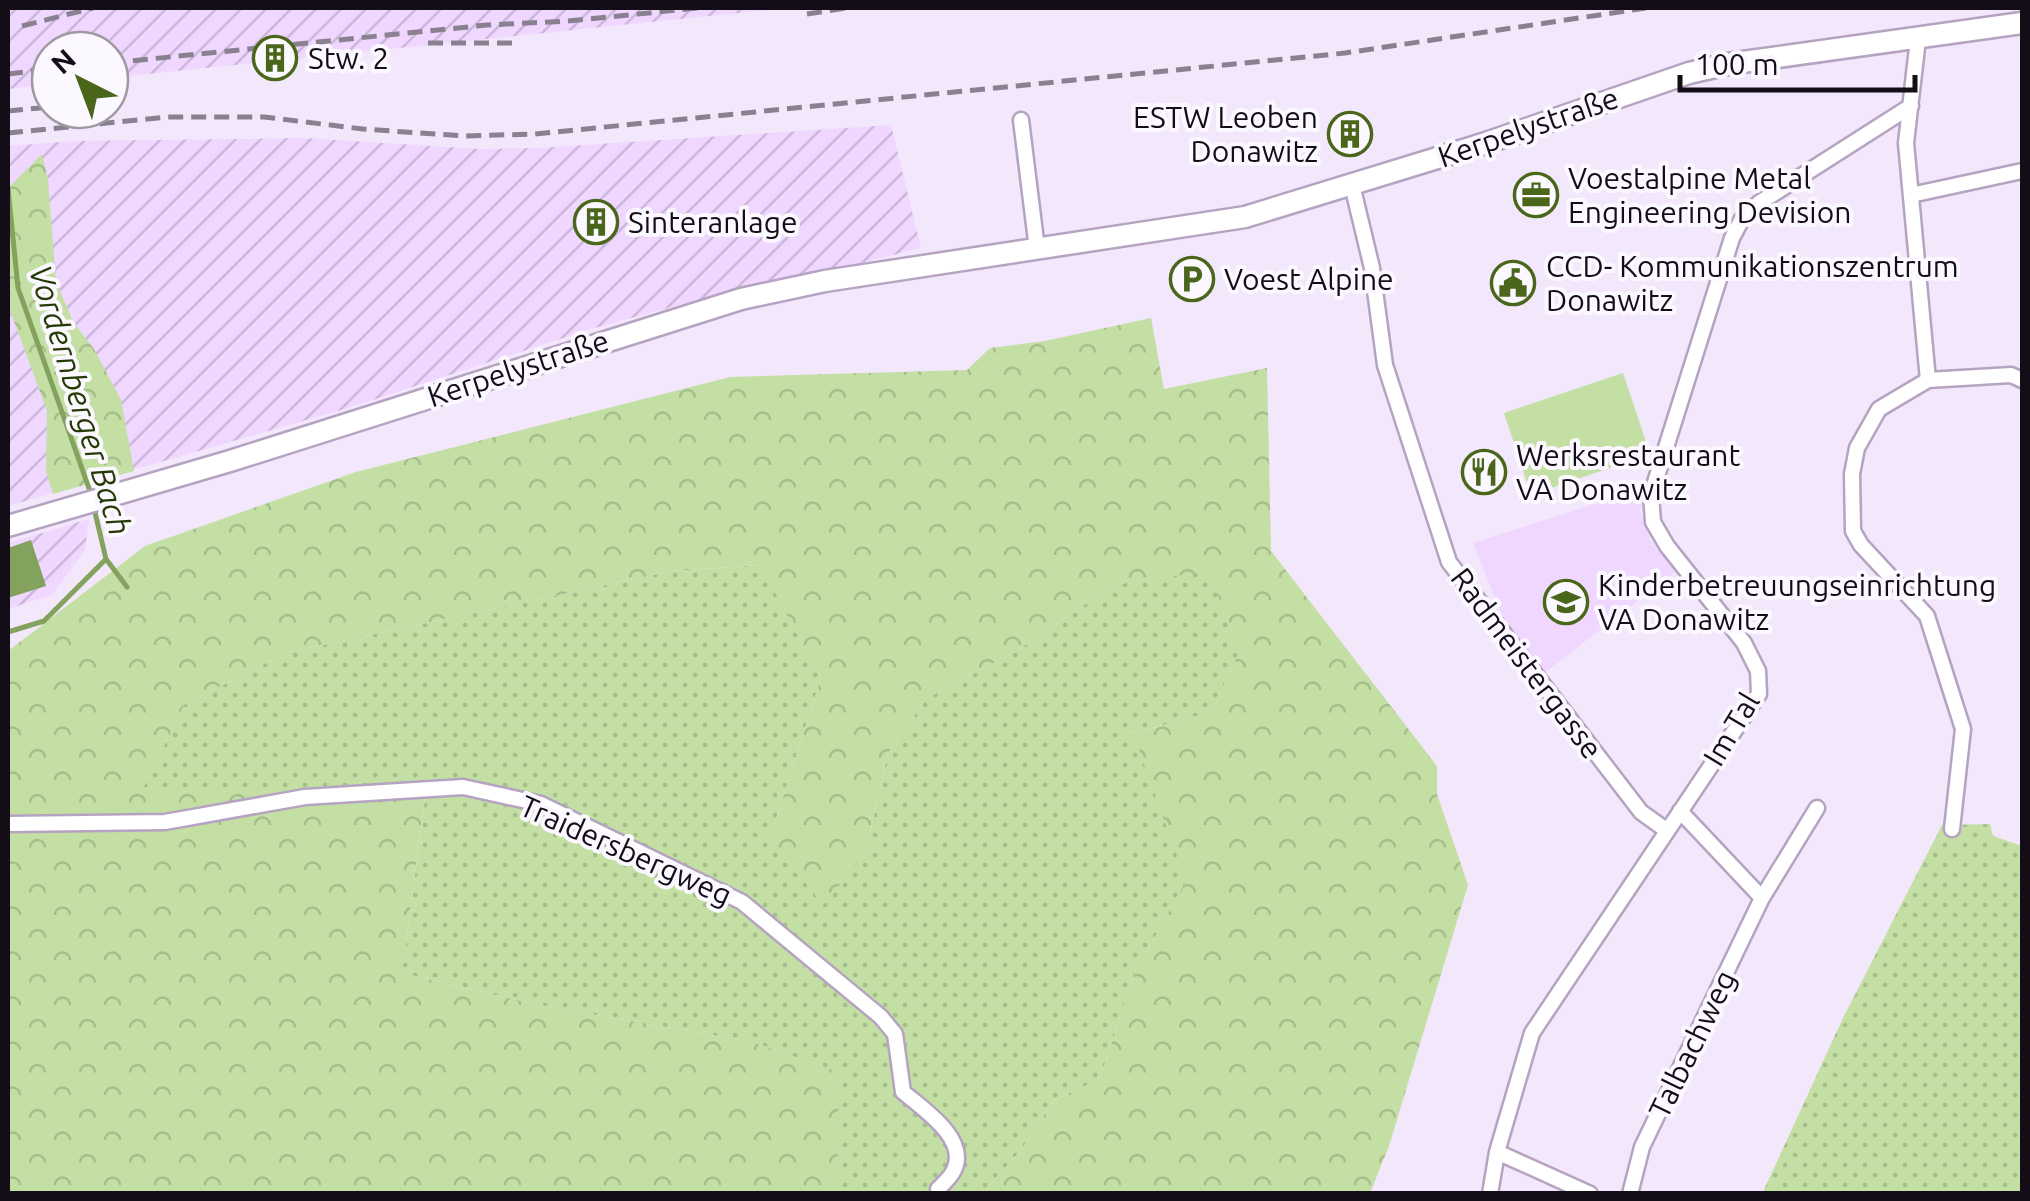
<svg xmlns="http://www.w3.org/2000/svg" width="2030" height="1201" font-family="Ubuntu,sans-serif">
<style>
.built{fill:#efd7ff}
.industrial{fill:url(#industrial-furrows)}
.grass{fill:url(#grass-dots)}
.forest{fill:url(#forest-crowns)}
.garden{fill:#c3dfa4}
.water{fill:#83a25e}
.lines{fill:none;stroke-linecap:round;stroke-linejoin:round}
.stream{stroke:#83a25e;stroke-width:5}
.street-casing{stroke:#b5a3c1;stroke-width:19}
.secondary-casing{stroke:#b5a3c1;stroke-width:25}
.street{stroke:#fff;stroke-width:14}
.secondary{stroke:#fff;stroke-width:20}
.rail{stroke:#8a8190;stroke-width:5;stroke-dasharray:15 8;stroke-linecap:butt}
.labels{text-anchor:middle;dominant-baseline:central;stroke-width:8;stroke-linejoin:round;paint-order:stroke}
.poi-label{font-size:30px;fill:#130d17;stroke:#fcf8ff;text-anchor:start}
.street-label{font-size:30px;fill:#130d17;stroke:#fcf8ff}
.water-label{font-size:32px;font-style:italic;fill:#263a06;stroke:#fcf8ff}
</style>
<defs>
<pattern id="industrial-furrows" width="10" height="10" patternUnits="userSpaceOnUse" patternTransform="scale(2.5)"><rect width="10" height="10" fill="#efd7ff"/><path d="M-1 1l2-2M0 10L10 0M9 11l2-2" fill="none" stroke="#ccb7da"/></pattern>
<pattern id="grass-dots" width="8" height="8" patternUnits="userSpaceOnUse" patternTransform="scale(2.5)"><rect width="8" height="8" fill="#c3dfa4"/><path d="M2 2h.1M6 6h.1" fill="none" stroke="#a7be8c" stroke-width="1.8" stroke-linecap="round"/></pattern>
<pattern id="forest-crowns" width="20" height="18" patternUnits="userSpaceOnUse" patternTransform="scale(2.5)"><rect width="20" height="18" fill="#c3dfa4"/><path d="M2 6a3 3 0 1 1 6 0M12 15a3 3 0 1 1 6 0" fill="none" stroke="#a7be8c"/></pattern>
</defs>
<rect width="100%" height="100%" fill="#f3e7fb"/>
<!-- built -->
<path class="built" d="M 1645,488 L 1640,511 L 1650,540 L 1675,572 L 1544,673 L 1509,633 L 1473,543 Z"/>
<!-- industrial -->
<path class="industrial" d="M 8,8 L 785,8 L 110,78 L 110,50 L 50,50 L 50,84 L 8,89 Z
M 891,125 L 921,248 L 821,273 L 764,282 L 591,329 L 348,408 L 8,506 L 8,146 L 75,141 L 304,138 L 480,149 L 538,148 Z
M 89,519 L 85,550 L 52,595 L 8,609 L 8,543 Z"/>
<!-- grass -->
<path class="grass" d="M 761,565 L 821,678 L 770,838 L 865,854 L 888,753 L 927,698 L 1018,650 L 1113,585 L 1209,570 L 1239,652 L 1212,712 L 1133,733 L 1187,880 L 1134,975 L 1100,1079 L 1053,1101 L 1022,1149 L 983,1193 L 837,1193 L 838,1072 L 752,1042 L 538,1005 L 402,973 L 427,783 L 140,794 L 184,705 L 285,653 L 672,571 Z
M 1990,824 L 1993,836 L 2022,846 L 2022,1193 L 1762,1194 L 1843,1018 L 1942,825 Z"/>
<!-- forest -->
<path class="forest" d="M 42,154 L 48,180 L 56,282 L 74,323 L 94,349 L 121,400 L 134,471 L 53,494 L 46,472 L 47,411 L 8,305 L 8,188 Z
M 1151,318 L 1164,389 L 1267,368 L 1271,551 L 1437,766 L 1437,794 L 1468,885 L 1389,1146 L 1370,1193 L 983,1193 L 1022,1149 L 1053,1101 L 1100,1079 L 1134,975 L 1186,881 L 1133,733 L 1212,712 L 1239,652 L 1209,571 L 1113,585 L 1018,650 L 927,698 L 888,753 L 865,854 L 823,905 L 770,838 L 821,678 L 760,565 L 672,571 L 285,653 L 184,705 L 141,793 L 427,782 L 402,973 L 538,1005 L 752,1042 L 839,1072 L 837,1193 L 8,1194 L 8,651 L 145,546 L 356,472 L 730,377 L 967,370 L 990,348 L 1045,341 Z"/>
<!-- garden -->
<path class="garden" d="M 1623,373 L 1650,454 L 1531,495 L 1504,413 Z"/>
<!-- water -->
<path class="water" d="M 31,540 L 46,586 L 8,598 L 8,548 Z"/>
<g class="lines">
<!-- stream -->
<path class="stream" d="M 8,188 L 18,288 L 91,494
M 106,559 L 127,587
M 8,632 L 44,621 L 106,559 L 93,504"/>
<defs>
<path id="street" d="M 1918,39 L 1906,143 L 1928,380
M 1021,120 L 1037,249
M 1352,185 L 1372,268 L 1385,365 L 1449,562 L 1641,812 L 1666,830
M 1911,195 L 2022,171
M 8,824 L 165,822 L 305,797 L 463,787 L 541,804 L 742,902 L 881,1017 L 895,1034 L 903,1092 C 923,1109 969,1139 954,1170 C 951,1177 943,1184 938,1189
M 1952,829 L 1963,729 L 1927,616 L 1861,545 L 1853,531 L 1852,474 L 1857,448 L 1879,409 L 1928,380 L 2011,375 L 2022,380
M 1762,898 L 1817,808
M 1497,1152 L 1590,1194
M 1490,1194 L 1497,1152 L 1532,1033 L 1759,694 L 1758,671 L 1744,643 L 1667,546 L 1653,522 L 1651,495 L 1732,238 L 1742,219 L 1759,203 L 1911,106
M 1630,1194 L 1642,1147 L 1762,898 L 1680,811"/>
<path id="secondary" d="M 8,526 L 230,461 L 741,299 L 825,281 L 1245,217 L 1483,144 L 1689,73 L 1728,64 L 2022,23"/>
</defs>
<!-- street casing -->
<use href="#street" class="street-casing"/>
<!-- secondary casing -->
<use href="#secondary" class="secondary-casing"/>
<!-- street -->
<use href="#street" class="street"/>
<!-- secondary -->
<use href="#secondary" class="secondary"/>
<!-- rail -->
<path class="rail" d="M 807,14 L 846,8
M 22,26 L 93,8
M 428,43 L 513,43
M 110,63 L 487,25 L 568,21 L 698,8
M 8,74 L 50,69
M 8,111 L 50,107
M 8,133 L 167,117 L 264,117 L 363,129 L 464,136 L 535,134 L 1345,53 L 1646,8"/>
</g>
<!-- icons -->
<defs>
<symbol id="building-ring" viewBox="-11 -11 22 22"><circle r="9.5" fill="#fcf8ff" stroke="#49661a" stroke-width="1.5"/><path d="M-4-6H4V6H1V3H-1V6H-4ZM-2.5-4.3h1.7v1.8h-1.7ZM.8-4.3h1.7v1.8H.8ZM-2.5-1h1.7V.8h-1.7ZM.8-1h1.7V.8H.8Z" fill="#49661a"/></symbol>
<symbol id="office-ring" viewBox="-11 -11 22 22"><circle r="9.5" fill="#fcf8ff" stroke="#49661a" stroke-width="1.5"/><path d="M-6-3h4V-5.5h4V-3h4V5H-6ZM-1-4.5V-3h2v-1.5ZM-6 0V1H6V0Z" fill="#49661a"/></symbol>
<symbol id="parking-ring" viewBox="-11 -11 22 22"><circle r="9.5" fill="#fcf8ff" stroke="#49661a" stroke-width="1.5"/><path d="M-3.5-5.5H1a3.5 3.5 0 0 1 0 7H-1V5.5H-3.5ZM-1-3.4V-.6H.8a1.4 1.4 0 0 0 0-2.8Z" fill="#49661a"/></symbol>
<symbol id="civic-ring" viewBox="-11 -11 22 22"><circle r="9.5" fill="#fcf8ff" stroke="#49661a" stroke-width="1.5"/><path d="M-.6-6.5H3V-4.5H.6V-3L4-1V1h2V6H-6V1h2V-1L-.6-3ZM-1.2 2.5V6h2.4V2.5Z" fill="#49661a"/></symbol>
<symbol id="restaurant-ring" viewBox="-11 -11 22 22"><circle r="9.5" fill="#fcf8ff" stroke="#49661a" stroke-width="1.5"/><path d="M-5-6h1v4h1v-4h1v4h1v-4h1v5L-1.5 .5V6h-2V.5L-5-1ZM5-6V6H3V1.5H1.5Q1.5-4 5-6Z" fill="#49661a"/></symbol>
<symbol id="school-ring" viewBox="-11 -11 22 22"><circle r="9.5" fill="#fcf8ff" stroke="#49661a" stroke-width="1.5"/><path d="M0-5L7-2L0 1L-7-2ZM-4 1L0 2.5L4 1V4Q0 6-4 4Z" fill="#49661a"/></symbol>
</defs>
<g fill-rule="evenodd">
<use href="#building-ring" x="250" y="33" width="50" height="50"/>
<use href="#building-ring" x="1325" y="109" width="50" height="50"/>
<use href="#office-ring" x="1511" y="170" width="50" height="50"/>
<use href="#building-ring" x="571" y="197" width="50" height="50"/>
<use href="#parking-ring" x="1167" y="254" width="50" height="50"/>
<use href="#civic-ring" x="1488" y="258" width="50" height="50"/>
<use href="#restaurant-ring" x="1459" y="447" width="50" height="50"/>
<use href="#school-ring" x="1541" y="577" width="50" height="50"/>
</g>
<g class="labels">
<!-- poi labels -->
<g class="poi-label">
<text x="308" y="58">Stw. 2</text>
<text x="1318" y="117" text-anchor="end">ESTW Leoben<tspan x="1318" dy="34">Donawitz</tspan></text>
<text x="1568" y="178">Voestalpine Metal<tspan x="1568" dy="34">Engineering Devision</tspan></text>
<text x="628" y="222">Sinteranlage</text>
<text x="1546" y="266">CCD- Kommunikationszentrum<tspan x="1546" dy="34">Donawitz</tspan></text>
<text x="1224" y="279">Voest Alpine</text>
<text x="1516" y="455">Werksrestaurant<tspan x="1516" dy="34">VA Donawitz</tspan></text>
<text x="1598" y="585">Kinderbetreuungseinrichtung<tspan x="1598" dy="34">VA Donawitz</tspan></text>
</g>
<!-- street labels -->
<g class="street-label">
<text transform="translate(1528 127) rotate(-19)">Kerpelystraße</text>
<text transform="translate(518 368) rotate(-18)">Kerpelystraße</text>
<text transform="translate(1527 663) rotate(53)">Radmeistergasse</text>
<text transform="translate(1731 729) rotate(-59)">Im Tal</text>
<text transform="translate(626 850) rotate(24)">Traidersbergweg</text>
<text transform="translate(1692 1044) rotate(-64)">Talbachweg</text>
</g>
<!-- water labels -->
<g class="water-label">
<text transform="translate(81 400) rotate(73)">Vordernberger Bach</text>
</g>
</g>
<!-- border -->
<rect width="2030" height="1201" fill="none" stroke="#130d17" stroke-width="20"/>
<!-- north arrow -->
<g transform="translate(80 80) rotate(318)"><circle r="48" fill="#fcf8ff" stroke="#9f9aa2" stroke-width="2.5"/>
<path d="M0-8L18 38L0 25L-18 38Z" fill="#49661a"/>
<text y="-15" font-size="28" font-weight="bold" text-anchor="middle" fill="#130d17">N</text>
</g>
<!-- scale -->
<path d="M1680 75v15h235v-15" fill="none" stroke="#130d17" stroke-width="5"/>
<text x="1695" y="75" font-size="30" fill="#130d17" stroke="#fcf8ff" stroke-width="8" paint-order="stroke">100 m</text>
</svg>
